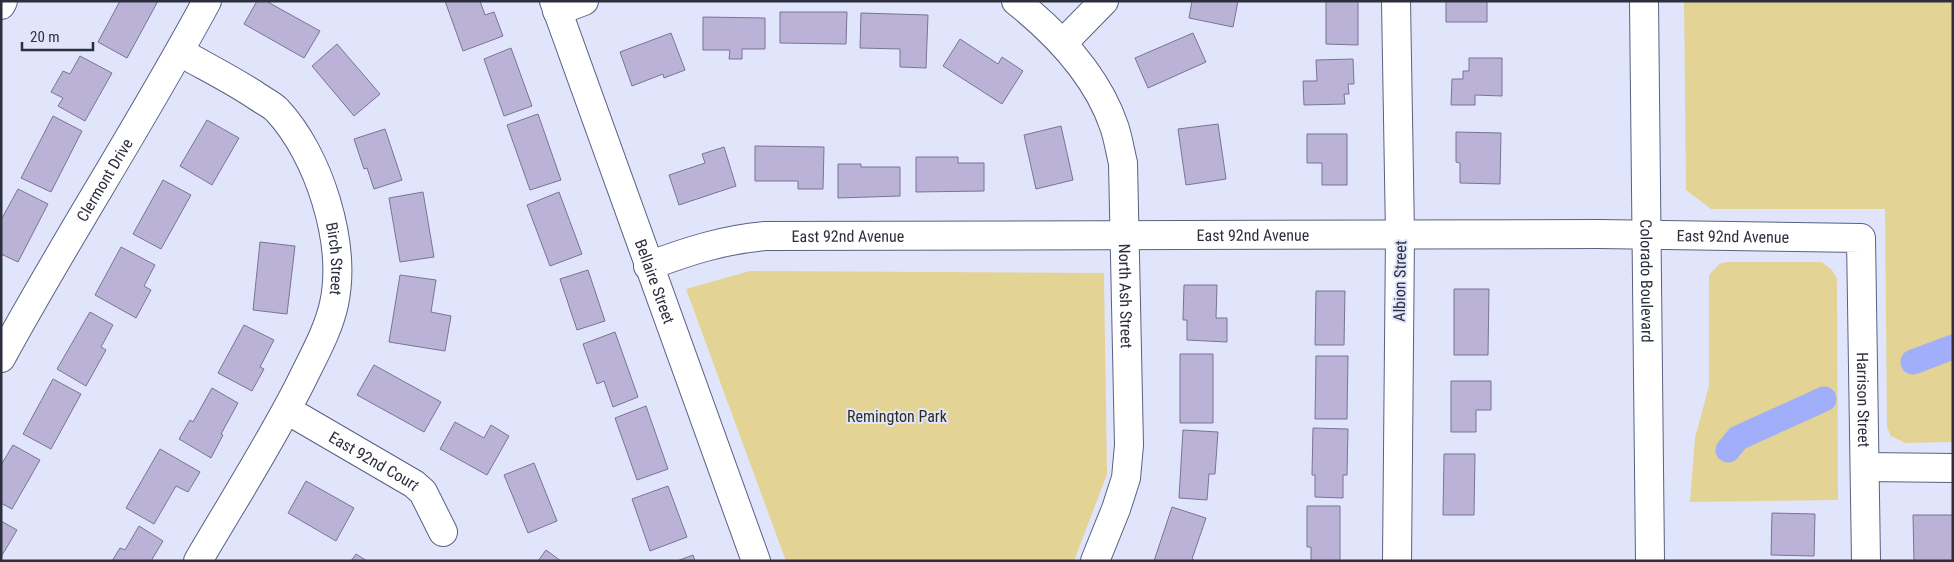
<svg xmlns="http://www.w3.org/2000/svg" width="1954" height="562" font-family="'Roboto Condensed',sans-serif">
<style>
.green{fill:#e3d395}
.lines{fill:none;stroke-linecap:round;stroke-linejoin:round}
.canal{stroke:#a1affa;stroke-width:25}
.building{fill:#bbb2d7;stroke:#7b7395}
.minor-casing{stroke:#5a6181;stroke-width:30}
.major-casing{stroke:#5a6181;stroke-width:30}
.minor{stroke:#fff;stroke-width:28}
.major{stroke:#fff;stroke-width:28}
.labels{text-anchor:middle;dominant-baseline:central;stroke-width:4;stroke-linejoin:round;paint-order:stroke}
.street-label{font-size:16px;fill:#2c2f3d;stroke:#e0e5fc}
.park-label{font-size:16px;fill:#322d1a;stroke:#e0e5fc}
</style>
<rect width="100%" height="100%" fill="#e0e5fc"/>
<!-- green -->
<path class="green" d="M 1684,1 L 1953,1 L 1953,442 L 1905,443 L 1891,436 L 1887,427 L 1885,209 L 1711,209 L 1686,190 Z
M 1726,262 L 1822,262 L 1832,270 L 1837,279 L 1838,500 L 1690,502 L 1695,438 L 1709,386 L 1709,275 L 1719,264 Z
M 750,271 L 1104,273 L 1107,474 L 1074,561 L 786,561 L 686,289 Z"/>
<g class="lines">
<!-- canal -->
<path class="canal" d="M 1913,362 L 1953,347
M 1728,450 L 1738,438 L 1824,399"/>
</g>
<!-- building -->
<path class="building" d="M 120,1 L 158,1 L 127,58 L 98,42 Z
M 257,1 L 266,1 L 320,31 L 304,58 L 244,24 Z
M 445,1 L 480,1 L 485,15 L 494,12 L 503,36 L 463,51 Z
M 1192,1 L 1238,1 L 1233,27 L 1189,18 Z
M 1326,1 L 1358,1 L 1358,45 L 1326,44 Z
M 1446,1 L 1487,1 L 1487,22 L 1446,22 Z
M 780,12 L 847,12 L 846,44 L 780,43 Z
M 861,13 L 928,15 L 926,68 L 900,67 L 900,49 L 860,48 Z
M 703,17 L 765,18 L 765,49 L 742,49 L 742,59 L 729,59 L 730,50 L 703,50 Z
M 671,33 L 685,70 L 664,78 L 663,74 L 632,86 L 620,52 Z
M 1193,33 L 1206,62 L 1148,88 L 1135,58 Z
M 960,39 L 998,64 L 1002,57 L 1023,71 L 1002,104 L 943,66 Z
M 337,44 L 380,94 L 354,116 L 312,66 Z
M 511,48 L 532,106 L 504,116 L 484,59 Z
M 80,56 L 112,73 L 85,121 L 58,106 L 63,98 L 51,92 L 63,71 L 70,74 Z
M 1469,58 L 1502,58 L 1502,96 L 1475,95 L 1475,105 L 1451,105 L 1452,79 L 1463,79 L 1463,71 L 1469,71 Z
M 1353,59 L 1354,84 L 1348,84 L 1349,94 L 1344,94 L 1345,104 L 1304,105 L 1303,81 L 1317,81 L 1316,60 Z
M 538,114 L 561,180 L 530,190 L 507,125 Z
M 53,116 L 82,131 L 51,192 L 21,178 Z
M 207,120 L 239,138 L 212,185 L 180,166 Z
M 1218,124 L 1226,179 L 1186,185 L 1178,129 Z
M 1061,126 L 1073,180 L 1036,189 L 1024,135 Z
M 385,129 L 402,180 L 374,189 L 367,168 L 364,169 L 354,139 Z
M 1456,132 L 1501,133 L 1500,184 L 1460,183 L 1460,163 L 1456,162 Z
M 1307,134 L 1347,134 L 1347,185 L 1322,185 L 1322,163 L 1307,163 Z
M 755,146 L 824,147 L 823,189 L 798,189 L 798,181 L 755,181 Z
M 724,147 L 736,186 L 679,205 L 669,175 L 705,163 L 702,154 Z
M 916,157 L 958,157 L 958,163 L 984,163 L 984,191 L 916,192 Z
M 838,164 L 861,164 L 861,167 L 900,167 L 900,196 L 838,198 Z
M 163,180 L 191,195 L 161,249 L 133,234 Z
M 18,189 L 48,204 L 18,262 L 1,254 L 1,220 Z
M 423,192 L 434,257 L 400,262 L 389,198 Z
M 559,192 L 582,254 L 550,266 L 527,205 Z
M 260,242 L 295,246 L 287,314 L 253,310 Z
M 121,247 L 155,265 L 144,286 L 151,290 L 136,318 L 95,295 Z
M 588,270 L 605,321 L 577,330 L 560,279 Z
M 400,275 L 436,280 L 431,312 L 451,316 L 445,351 L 389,342 Z
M 1184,285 L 1217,285 L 1216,318 L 1227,318 L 1227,342 L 1187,340 L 1187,320 L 1183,320 Z
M 1454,289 L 1489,289 L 1488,355 L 1454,355 Z
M 1316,291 L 1345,291 L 1344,345 L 1315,345 Z
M 90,312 L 113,325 L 101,347 L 106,350 L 86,386 L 57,369 Z
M 244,325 L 274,340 L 260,367 L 264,369 L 252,391 L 218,373 Z
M 615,332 L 638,397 L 613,407 L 604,381 L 597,384 L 583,344 Z
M 1180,354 L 1213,354 L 1213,423 L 1180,423 Z
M 1316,356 L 1348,356 L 1347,419 L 1315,419 Z
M 374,365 L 441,402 L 424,432 L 357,395 Z
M 53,379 L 81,394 L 51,449 L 23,434 Z
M 1451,381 L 1491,381 L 1491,410 L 1476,410 L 1476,432 L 1451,432 Z
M 212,388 L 238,403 L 221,434 L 223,435 L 211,458 L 179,439 L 190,420 L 193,422 Z
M 646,406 L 668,469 L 637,480 L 615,418 Z
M 455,422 L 484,438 L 491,425 L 509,436 L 487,475 L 440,449 Z
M 1313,428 L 1348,429 L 1347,475 L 1343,475 L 1343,498 L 1315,497 L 1315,475 L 1312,475 Z
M 1183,430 L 1218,432 L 1215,474 L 1209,474 L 1207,500 L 1179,498 Z
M 13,445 L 40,460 L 12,509 L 1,503 L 1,465 Z
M 160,449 L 200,472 L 188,492 L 176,486 L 154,524 L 126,508 Z
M 1444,454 L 1475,454 L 1474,515 L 1443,515 Z
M 534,463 L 557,521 L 528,533 L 504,475 Z
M 306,481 L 354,508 L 336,541 L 288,513 Z
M 668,486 L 687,537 L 650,551 L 632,499 Z
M 1307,506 L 1340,506 L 1340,561 L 1311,561 L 1311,547 L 1307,547 Z
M 1172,507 L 1206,518 L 1192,559 L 1195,561 L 1154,561 Z
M 1772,513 L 1815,514 L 1814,556 L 1771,555 Z
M 1913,515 L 1953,515 L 1953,561 L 1914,561 Z
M 1,521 L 17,530 L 1,557 Z
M 139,526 L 163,541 L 151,561 L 112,561 L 120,548 L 125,550 Z
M 546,550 L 561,561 L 538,561 Z
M 356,554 L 367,561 L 351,561 Z
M 693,555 L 695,561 L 677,561 Z"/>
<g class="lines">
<defs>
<g id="minor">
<path id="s1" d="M 554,1 L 756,561"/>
<path id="s2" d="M 1016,1 C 1056,33 1097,76 1114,126 C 1118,137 1120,151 1123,163 L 1129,445 L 1126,478 L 1116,509 L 1095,561"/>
<path d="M 1396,1 L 1400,235 L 1397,561"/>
<path d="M 1,5 L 3,1"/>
<path d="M 557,11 L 584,1"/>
<path d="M 1063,43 L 1104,1"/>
<path id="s3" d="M 180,52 C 206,67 233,80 258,97 C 264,101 272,105 277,110 C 319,155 347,243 334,304 C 328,331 314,355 302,380 C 271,442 233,501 198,561"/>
<path id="s4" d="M 648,266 C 689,251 722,240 765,236 L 1599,234 L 1861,238 L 1866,561"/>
<path id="s5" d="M 1,358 C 67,237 142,122 207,1"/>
<path id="s6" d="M 287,410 L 414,484 L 423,492 L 443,532"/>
<path d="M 1865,467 L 1953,468"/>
</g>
<g id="major">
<path id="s7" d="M 1644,1 L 1650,561"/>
</g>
</defs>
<!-- minor casing -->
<use href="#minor" class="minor-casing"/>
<!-- major casing -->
<use href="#major" class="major-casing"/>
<!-- minor -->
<use href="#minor" class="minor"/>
<!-- major -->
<use href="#major" class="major"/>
</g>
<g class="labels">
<!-- street labels -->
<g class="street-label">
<text stroke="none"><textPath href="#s5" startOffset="206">Clermont Drive</textPath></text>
<text stroke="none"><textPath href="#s4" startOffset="609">East 92nd Avenue</textPath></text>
<text stroke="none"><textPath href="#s4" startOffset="204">East 92nd Avenue</textPath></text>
<text stroke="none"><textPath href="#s4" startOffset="1089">East 92nd Avenue</textPath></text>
<text stroke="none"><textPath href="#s3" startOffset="276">Birch Street</textPath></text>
<text stroke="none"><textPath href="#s1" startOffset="298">Bellaire Street</textPath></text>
<text transform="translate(1400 281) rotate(-89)">Albion Street</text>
<text stroke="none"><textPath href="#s7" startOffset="280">Colorado Boulevard</textPath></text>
<text stroke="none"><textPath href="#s2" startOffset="332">North Ash Street</textPath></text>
<text stroke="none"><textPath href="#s4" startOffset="1379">Harrison Street</textPath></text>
<text stroke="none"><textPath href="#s6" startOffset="101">East 92nd Court</textPath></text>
</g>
<!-- park labels -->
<g class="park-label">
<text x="897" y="416">Remington Park</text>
</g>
</g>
<!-- border -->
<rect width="1954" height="562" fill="none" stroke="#2c2f3d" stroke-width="5"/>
<!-- scale -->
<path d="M22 42v8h71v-8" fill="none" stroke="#2c2f3d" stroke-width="2.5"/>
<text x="30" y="42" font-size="15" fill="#2c2f3d" stroke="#e0e5fc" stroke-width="4" paint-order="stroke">20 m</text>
</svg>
